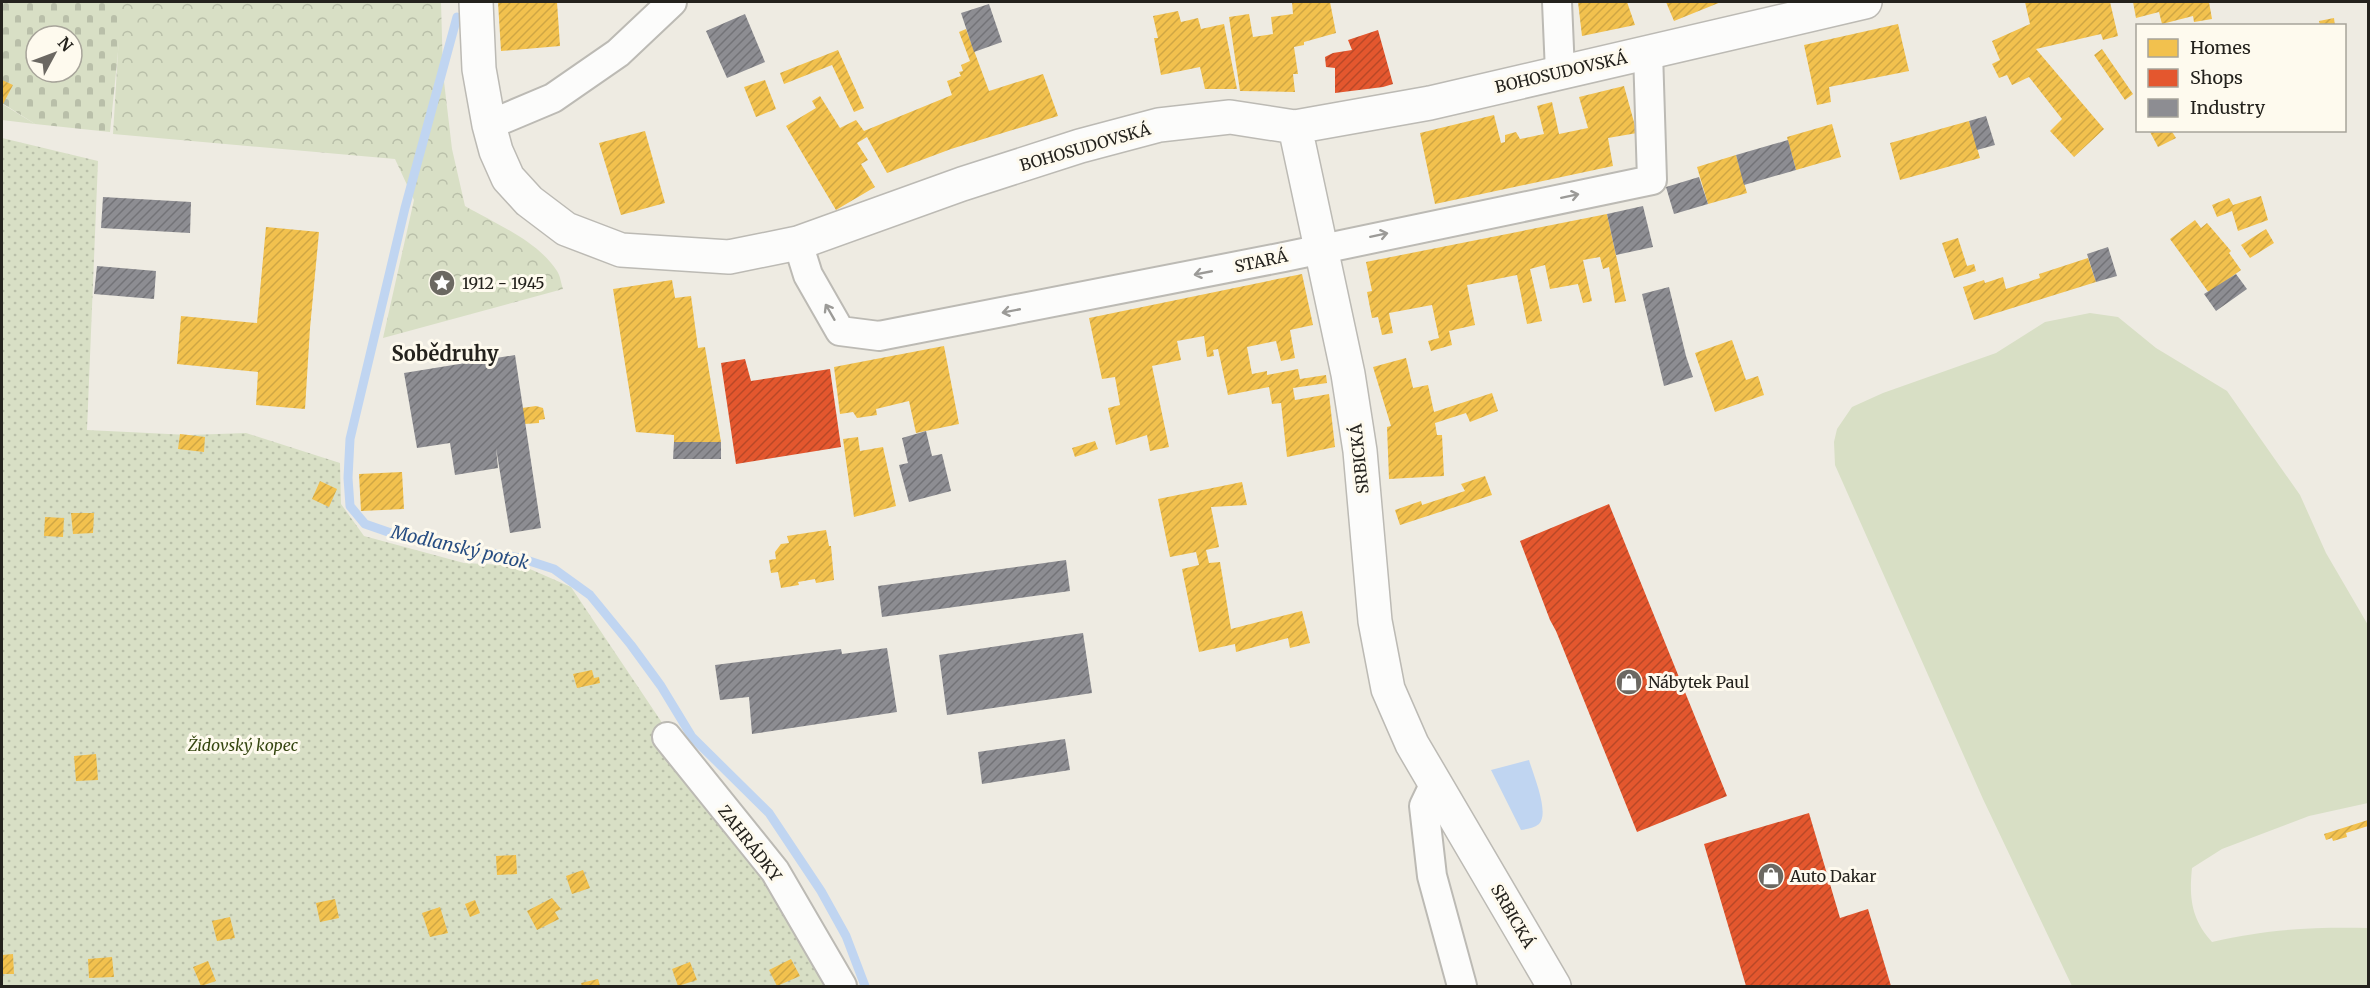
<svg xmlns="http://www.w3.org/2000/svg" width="2370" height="988" font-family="Merriweather,serif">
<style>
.grass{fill:#d8dfc5}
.cemetery{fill:url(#cemetery-stones);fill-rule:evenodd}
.park{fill:url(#park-crowns)}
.garden{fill:url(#garden-dots)}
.water{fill:#c0d5f1}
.homes{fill:url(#homes-hatch)}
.shops{fill:url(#shops-hatch)}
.industry{fill:url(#industry-hatch)}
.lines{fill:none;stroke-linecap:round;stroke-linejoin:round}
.stream{stroke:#c0d5f1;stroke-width:9}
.minor-casing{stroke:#bcbab4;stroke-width:32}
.tertiary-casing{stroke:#bcbab4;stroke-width:36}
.minor{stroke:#fcfcfb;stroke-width:28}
.tertiary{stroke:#fcfcfb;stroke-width:33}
.oneway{stroke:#9b9a97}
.labels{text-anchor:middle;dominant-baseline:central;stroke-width:6;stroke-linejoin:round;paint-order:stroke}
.street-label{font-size:16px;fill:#24221d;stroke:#fefaee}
.poi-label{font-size:16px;fill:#24221d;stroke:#fefaee;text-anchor:start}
.park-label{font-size:16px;font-style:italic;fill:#354610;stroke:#fefaee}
.water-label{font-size:18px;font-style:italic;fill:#274d82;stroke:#fefaee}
.quarter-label{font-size:20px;font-weight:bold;fill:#24221d;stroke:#fefaee}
</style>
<defs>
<pattern id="cemetery-stones" width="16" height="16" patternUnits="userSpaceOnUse" patternTransform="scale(1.5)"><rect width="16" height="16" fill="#d8dfc5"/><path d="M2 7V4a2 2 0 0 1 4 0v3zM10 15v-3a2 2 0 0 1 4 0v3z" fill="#b9bfa9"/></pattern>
<pattern id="park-crowns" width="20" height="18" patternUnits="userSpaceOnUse" patternTransform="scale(1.5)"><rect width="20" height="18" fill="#d8dfc5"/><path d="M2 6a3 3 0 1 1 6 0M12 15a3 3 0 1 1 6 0" fill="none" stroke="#b9bfa9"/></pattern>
<pattern id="garden-dots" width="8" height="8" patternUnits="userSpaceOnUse" patternTransform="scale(1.5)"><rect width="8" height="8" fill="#d8dfc5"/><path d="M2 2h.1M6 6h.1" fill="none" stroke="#b9bfa9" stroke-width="1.8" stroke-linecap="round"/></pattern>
<pattern id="homes-hatch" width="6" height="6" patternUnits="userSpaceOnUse" patternTransform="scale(1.5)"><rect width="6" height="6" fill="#f2c14e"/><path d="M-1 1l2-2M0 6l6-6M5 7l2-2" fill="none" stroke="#cfa644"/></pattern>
<pattern id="shops-hatch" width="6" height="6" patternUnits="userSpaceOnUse" patternTransform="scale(1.5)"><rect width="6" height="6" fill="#e4572e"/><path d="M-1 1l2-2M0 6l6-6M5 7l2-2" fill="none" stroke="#b94827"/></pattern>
<pattern id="industry-hatch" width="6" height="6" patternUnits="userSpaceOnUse" patternTransform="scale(1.5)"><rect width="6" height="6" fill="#8d8d92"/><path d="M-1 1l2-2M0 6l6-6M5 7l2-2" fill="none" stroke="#737377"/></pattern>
</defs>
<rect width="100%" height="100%" fill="#eeebe2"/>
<!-- grass -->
<path class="grass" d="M 2,103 L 4,105 L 35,124 L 2,120 Z
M 2090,313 L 2118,317 L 2156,348 L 2227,391 L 2300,495 L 2326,553 L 2368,625 L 2368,803 L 2309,816 L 2222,849 L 2192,868 C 2189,897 2191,919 2212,942 C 2268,929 2312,927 2368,928 L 2368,986 L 2072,986 L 1983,799 L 1835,465 L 1834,442 L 1837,429 L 1852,407 L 1883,393 L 1996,353 L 2045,322 Z"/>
<!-- cemetery -->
<path class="cemetery" d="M 2,2 L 123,2 L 110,132 L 35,124 L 2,103 ZM 36,36 L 72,36 L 72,72 L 36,72 Z"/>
<!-- park -->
<path class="park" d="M 121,2 L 441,2 L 443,73 L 452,149 L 465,206 C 494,223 538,241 557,271 C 560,275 561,283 563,289 L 383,338 L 414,200 L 395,159 L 113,134 Z"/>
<!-- garden -->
<path class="garden" d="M 2,138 L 98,161 L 87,430 L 189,435 L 246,433 L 340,463 L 341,504 L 364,536 L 464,563 L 523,566 L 571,587 L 677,745 L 803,888 L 843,971 L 848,986 L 2,986 Z"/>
<!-- water -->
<path class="water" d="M 1529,760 C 1533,774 1550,813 1539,824 C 1534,828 1527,829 1521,830 L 1491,770 Z"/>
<!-- homes -->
<path class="homes" d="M 498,2 L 557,2 L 560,46 L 501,51 Z
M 1292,2 L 1330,2 L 1336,33 L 1304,42 L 1304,45 L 1294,47 L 1298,74 L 1293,74 L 1295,92 L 1240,91 L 1229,17 L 1249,14 L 1253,37 L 1273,34 L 1271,17 L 1293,14 Z
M 1578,2 L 1627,2 L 1635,25 L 1582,36 Z
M 1666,2 L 1721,2 L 1674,21 Z
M 2025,2 L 2110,2 L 2118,36 L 2103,40 L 2101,34 L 2036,49 L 2104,129 L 2074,157 L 2050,131 L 2062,119 L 2029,77 L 2012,85 L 2007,75 L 1999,78 L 1992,64 L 2000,60 L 1992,41 L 2030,24 Z
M 2133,2 L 2209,2 L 2212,19 L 2194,22 L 2193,16 L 2162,24 L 2159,12 L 2136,18 Z
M 1178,11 L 1181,22 L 1198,18 L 1201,29 L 1224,24 L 1237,89 L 1205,89 L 1200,67 L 1161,75 L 1154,38 L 1158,38 L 1153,16 Z
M 2334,18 L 2335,26 L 2320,26 L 2319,21 Z
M 1898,24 L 1909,71 L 1829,87 L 1831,102 L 1817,105 L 1804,45 Z
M 966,29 L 989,91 L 1043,74 L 1058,116 L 951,149 L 887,173 L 867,137 L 857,143 L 868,160 L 861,164 L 875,187 L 836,210 L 786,126 L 816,108 L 812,101 L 820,96 L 840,128 L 856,120 L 864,131 L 952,95 L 947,81 L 961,76 L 959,72 L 963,71 L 961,65 L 970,61 L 959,32 Z
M 2102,49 L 2133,94 L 2125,100 L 2094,55 Z
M 838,50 L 864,108 L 854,112 L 832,65 L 784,84 L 780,73 Z
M 2,80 L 13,85 L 3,104 L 2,103 Z
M 765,80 L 776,109 L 756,117 L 744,87 Z
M 1624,86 L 1637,133 L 1608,138 L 1613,166 L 1435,204 L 1420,133 L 1494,115 L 1501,143 L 1505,142 L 1505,135 L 1516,132 L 1520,139 L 1544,134 L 1537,106 L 1552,102 L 1559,134 L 1588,128 L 1579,97 Z
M 1969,121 L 1980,158 L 1900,180 L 1890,143 Z
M 1832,124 L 1841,157 L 1796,170 L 1787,137 Z
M 2149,130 L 2171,130 L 2176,138 L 2158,147 Z
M 645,131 L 665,203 L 621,215 L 599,143 Z
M 1736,155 L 1747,193 L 1708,204 L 1697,167 Z
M 2261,196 L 2268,220 L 2238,231 L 2232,211 L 2217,217 L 2212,205 L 2229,198 L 2233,205 Z
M 1607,214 L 1626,301 L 1615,303 L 1609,267 L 1603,269 L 1600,257 L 1583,260 L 1592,301 L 1583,303 L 1578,284 L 1550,289 L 1545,265 L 1530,269 L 1542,321 L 1527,324 L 1517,275 L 1467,285 L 1475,325 L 1449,331 L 1452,345 L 1431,351 L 1428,341 L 1439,338 L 1432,305 L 1389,313 L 1393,333 L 1382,335 L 1378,317 L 1372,318 L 1367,292 L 1372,291 L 1366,262 Z
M 2195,220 L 2201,228 L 2207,223 L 2231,251 L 2229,253 L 2241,270 L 2209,293 L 2170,239 Z
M 266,227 L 319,232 L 310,328 L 305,409 L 256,405 L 258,372 L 177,364 L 181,316 L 257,323 Z
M 2266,229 L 2274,243 L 2250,258 L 2241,245 Z
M 1958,238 L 1967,266 L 1974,264 L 1976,271 L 1954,278 L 1942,243 Z
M 2088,258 L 2096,282 L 1974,320 L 1963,287 L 1984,280 L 1985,283 L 2003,277 L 2006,289 L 2040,278 L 2039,274 Z
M 1302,274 L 1313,325 L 1290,330 L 1295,358 L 1281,361 L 1276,341 L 1247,347 L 1252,374 L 1267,371 L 1267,375 L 1298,369 L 1300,379 L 1326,375 L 1327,383 L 1293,388 L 1295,400 L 1329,394 L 1335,447 L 1287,457 L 1281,403 L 1272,404 L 1269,387 L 1228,395 L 1218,349 L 1213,350 L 1214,356 L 1207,357 L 1204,336 L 1177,341 L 1181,360 L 1152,366 L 1169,447 L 1150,451 L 1147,435 L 1116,445 L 1108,408 L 1120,405 L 1115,377 L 1102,379 L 1089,318 Z
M 672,280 L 675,298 L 691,296 L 698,348 L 705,347 L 721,442 L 674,442 L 674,435 L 636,432 L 613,289 Z
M 1732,340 L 1746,380 L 1758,376 L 1764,395 L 1715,412 L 1695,353 Z
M 944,346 L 959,424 L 916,433 L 909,401 L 876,409 L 877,415 L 857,418 L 853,412 L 840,414 L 834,367 Z
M 1406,358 L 1413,388 L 1428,385 L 1434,412 L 1492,393 L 1498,411 L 1470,422 L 1466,413 L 1435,423 L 1437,435 L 1442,435 L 1444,476 L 1389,479 L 1387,427 L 1391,426 L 1373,367 Z
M 536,406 L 543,408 L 545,419 L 539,420 L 539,423 L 524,424 L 522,408 Z
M 180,434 L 205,437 L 204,452 L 178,449 Z
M 858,437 L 860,451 L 883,447 L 896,506 L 854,517 L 843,439 Z
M 1095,441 L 1098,449 L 1075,457 L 1072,448 Z
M 402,472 L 404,509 L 361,511 L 359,474 Z
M 1485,476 L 1492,495 L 1400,525 L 1395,510 L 1421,501 L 1422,505 L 1465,491 L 1461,484 Z
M 320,481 L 337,489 L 329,507 L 312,499 Z
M 1242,482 L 1247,505 L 1211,507 L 1219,547 L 1206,550 L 1209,563 L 1220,562 L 1231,629 L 1302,611 L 1310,643 L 1290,648 L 1288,638 L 1236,652 L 1235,644 L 1199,652 L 1182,569 L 1199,565 L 1196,552 L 1170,557 L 1158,499 Z
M 71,513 L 94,513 L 93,533 L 73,534 Z
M 45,517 L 64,518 L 63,537 L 44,536 Z
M 826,530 L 829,546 L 831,546 L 834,580 L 816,583 L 815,579 L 798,582 L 799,585 L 781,588 L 778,572 L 771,573 L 769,560 L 776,559 L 775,552 L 781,544 L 789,543 L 787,536 Z
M 592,670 L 594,678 L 599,677 L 600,683 L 577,688 L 573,674 Z
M 96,754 L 98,780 L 76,781 L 74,756 Z
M 2368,820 L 2368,826 L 2346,833 L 2347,837 L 2333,841 L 2332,838 L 2326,840 L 2324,834 Z
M 516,855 L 517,874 L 497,875 L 496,856 Z
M 583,870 L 590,888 L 572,894 L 566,876 Z
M 552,898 L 561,909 L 555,912 L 559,919 L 537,930 L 527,911 Z
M 335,899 L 339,918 L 320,922 L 316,903 Z
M 475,900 L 480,913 L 470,917 L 465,904 Z
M 440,907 L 448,933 L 430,937 L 422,913 Z
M 230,917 L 235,938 L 217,941 L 212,921 Z
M 13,954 L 14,974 L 2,974 L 2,955 Z
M 112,957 L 114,977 L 89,978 L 88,959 Z
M 791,959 L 800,976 L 777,986 L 769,970 Z
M 208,961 L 216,981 L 201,986 L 193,967 Z
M 690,962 L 697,980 L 678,986 L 672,969 Z
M 598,979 L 600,986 L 582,986 L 581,983 Z"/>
<!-- shops -->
<path class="shops" d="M 1378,30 L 1393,84 L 1383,87 L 1335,93 L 1335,68 L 1326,67 L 1325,57 L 1333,53 L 1352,50 L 1348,40 Z
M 745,359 L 751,381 L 830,369 L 841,447 L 736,464 L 721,363 Z
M 1609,504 L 1727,796 L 1637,832 L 1556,631 L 1550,620 L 1520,541 Z
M 1809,813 L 1840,918 L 1868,909 L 1891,986 L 1746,986 L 1704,844 Z"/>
<!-- industry -->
<path class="industry" d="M 989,4 L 1002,42 L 974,52 L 961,13 Z
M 745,14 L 765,62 L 727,78 L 706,31 Z
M 1986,116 L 1995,145 L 1977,150 L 1969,121 Z
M 1788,140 L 1796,170 L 1744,185 L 1736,155 Z
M 1699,177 L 1708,204 L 1674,214 L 1666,187 Z
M 103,197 L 191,202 L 190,233 L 101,228 Z
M 1643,206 L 1653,247 L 1616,255 L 1607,214 Z
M 2108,247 L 2117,276 L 2096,282 L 2087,254 Z
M 97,266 L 156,271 L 154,299 L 94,294 Z
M 2236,274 L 2247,289 L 2216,311 L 2204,294 Z
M 1669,287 L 1686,356 L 1693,377 L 1664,386 L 1642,294 Z
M 515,355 L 541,528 L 510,533 L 496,448 L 498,468 L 455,475 L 450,443 L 417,448 L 404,373 Z
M 926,431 L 932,456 L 942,454 L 951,491 L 909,502 L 899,465 L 908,463 L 902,438 Z
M 674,442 L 721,442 L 721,459 L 673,459 Z
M 1066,560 L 1070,591 L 882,617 L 878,586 Z
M 1083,633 L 1092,693 L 947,715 L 939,655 Z
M 887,648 L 897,712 L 752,734 L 749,697 L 720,700 L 715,665 L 841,649 L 842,654 Z
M 1065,739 L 1070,770 L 982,784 L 978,752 Z"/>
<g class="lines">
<!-- stream -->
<path class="stream" d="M 457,17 L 405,208 L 350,439 L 348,478 L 350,506 L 365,524 L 391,533 L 465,549 L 520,558 L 554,569 L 590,595 L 631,645 L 661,686 L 692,737 L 769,813 L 821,891 L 846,936 L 865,986"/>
<defs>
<path id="minor" d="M 1557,2 L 1560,72
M 489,125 L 553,98 L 618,53 L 672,2
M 798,243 L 808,275 L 840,331 L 879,336 L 1284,257 L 1652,180 L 1648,52
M 667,737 L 775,871 L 842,986
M 1435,783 L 1424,806 L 1432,876 L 1462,986"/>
<path id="tertiary" d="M 476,2 L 479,69 L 489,125 L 496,151 L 508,178 L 529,201 L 566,229 L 621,250 L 729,257 L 798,243 L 962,184 L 1080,146 L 1159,125 L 1230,117 L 1295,127 L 1430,103 L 1865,2
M 1295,127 L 1348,374 L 1360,451 L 1375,621 L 1388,689 L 1412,744 L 1554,986"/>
</defs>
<!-- minor casing -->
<use href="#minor" class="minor-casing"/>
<!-- tertiary casing -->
<use href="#tertiary" class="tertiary-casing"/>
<!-- minor -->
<use href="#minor" class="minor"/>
<!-- tertiary -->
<use href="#tertiary" class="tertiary"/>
</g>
<!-- one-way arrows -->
<defs><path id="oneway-shaft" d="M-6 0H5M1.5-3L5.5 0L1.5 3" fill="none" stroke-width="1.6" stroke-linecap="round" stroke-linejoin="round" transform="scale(1.5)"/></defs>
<g class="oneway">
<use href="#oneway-shaft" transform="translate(1570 196) rotate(-12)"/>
<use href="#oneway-shaft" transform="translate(1379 235) rotate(-12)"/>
<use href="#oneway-shaft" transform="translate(1203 273) rotate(169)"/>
<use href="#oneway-shaft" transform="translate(1011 311) rotate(169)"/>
<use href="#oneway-shaft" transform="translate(830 312) rotate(-120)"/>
</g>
<!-- icons -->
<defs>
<symbol id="sight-disc" viewBox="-11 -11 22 22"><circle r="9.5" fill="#6b6862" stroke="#fefaee"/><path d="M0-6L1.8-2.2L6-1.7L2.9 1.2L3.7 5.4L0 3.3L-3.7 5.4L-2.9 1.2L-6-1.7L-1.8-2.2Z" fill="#fff"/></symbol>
<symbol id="shop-disc" viewBox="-11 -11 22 22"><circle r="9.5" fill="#6b6862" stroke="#fefaee"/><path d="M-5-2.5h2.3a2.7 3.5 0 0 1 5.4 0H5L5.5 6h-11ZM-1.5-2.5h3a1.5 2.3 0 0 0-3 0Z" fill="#fff"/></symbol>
</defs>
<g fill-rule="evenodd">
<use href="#sight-disc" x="427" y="268" width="30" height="30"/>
<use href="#shop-disc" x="1614" y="667" width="30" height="30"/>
<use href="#shop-disc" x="1756" y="861" width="30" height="30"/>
</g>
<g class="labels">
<!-- street labels -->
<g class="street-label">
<text transform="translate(1561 72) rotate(-13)">BOHOSUDOVSKÁ</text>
<text transform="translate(1085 147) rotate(-16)">BOHOSUDOVSKÁ</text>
<text transform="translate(1261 261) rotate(-12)">STARÁ</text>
<text transform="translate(1359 459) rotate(-96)">SRBICKÁ</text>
<text transform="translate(750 843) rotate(52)">ZAHRÁDKY</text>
<text transform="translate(1513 916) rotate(60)">SRBICKÁ</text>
</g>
<!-- poi labels -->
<g class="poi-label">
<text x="462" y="283">1912 - 1945</text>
<text x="1648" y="682">Nábytek Paul</text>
<text x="1790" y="876">Auto Dakar</text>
</g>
<!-- park labels -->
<g class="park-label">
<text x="243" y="745">Židovský kopec</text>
</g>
<!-- water labels -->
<g class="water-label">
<text transform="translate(460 547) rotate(13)">Modlanský potok</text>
</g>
<!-- quarter labels -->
<g class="quarter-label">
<text x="445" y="353">Sobědruhy</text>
</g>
</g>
<!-- border -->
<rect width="2370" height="988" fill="none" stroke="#24221d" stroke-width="6"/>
<!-- legend -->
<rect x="2136" y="24" width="210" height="108" fill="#fefaee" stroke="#a7a49a" stroke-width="1.5"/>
<rect x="2148" y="39" width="30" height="18" fill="#f2c14e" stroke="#a7a49a" stroke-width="1.5"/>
<text x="2190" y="54" font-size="18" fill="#24221d">Homes</text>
<rect x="2148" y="69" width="30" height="18" fill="#e4572e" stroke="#a7a49a" stroke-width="1.5"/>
<text x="2190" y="84" font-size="18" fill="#24221d">Shops</text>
<rect x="2148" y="99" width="30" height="18" fill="#8d8d92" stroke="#a7a49a" stroke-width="1.5"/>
<text x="2190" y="114" font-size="18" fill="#24221d">Industry</text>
<!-- north arrow -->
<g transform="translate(54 54) rotate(49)"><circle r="28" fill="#fefaee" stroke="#a7a49a" stroke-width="1.5"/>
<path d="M0-4.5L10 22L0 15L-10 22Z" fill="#6b6862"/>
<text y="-9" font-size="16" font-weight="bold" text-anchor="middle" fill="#24221d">N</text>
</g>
</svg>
